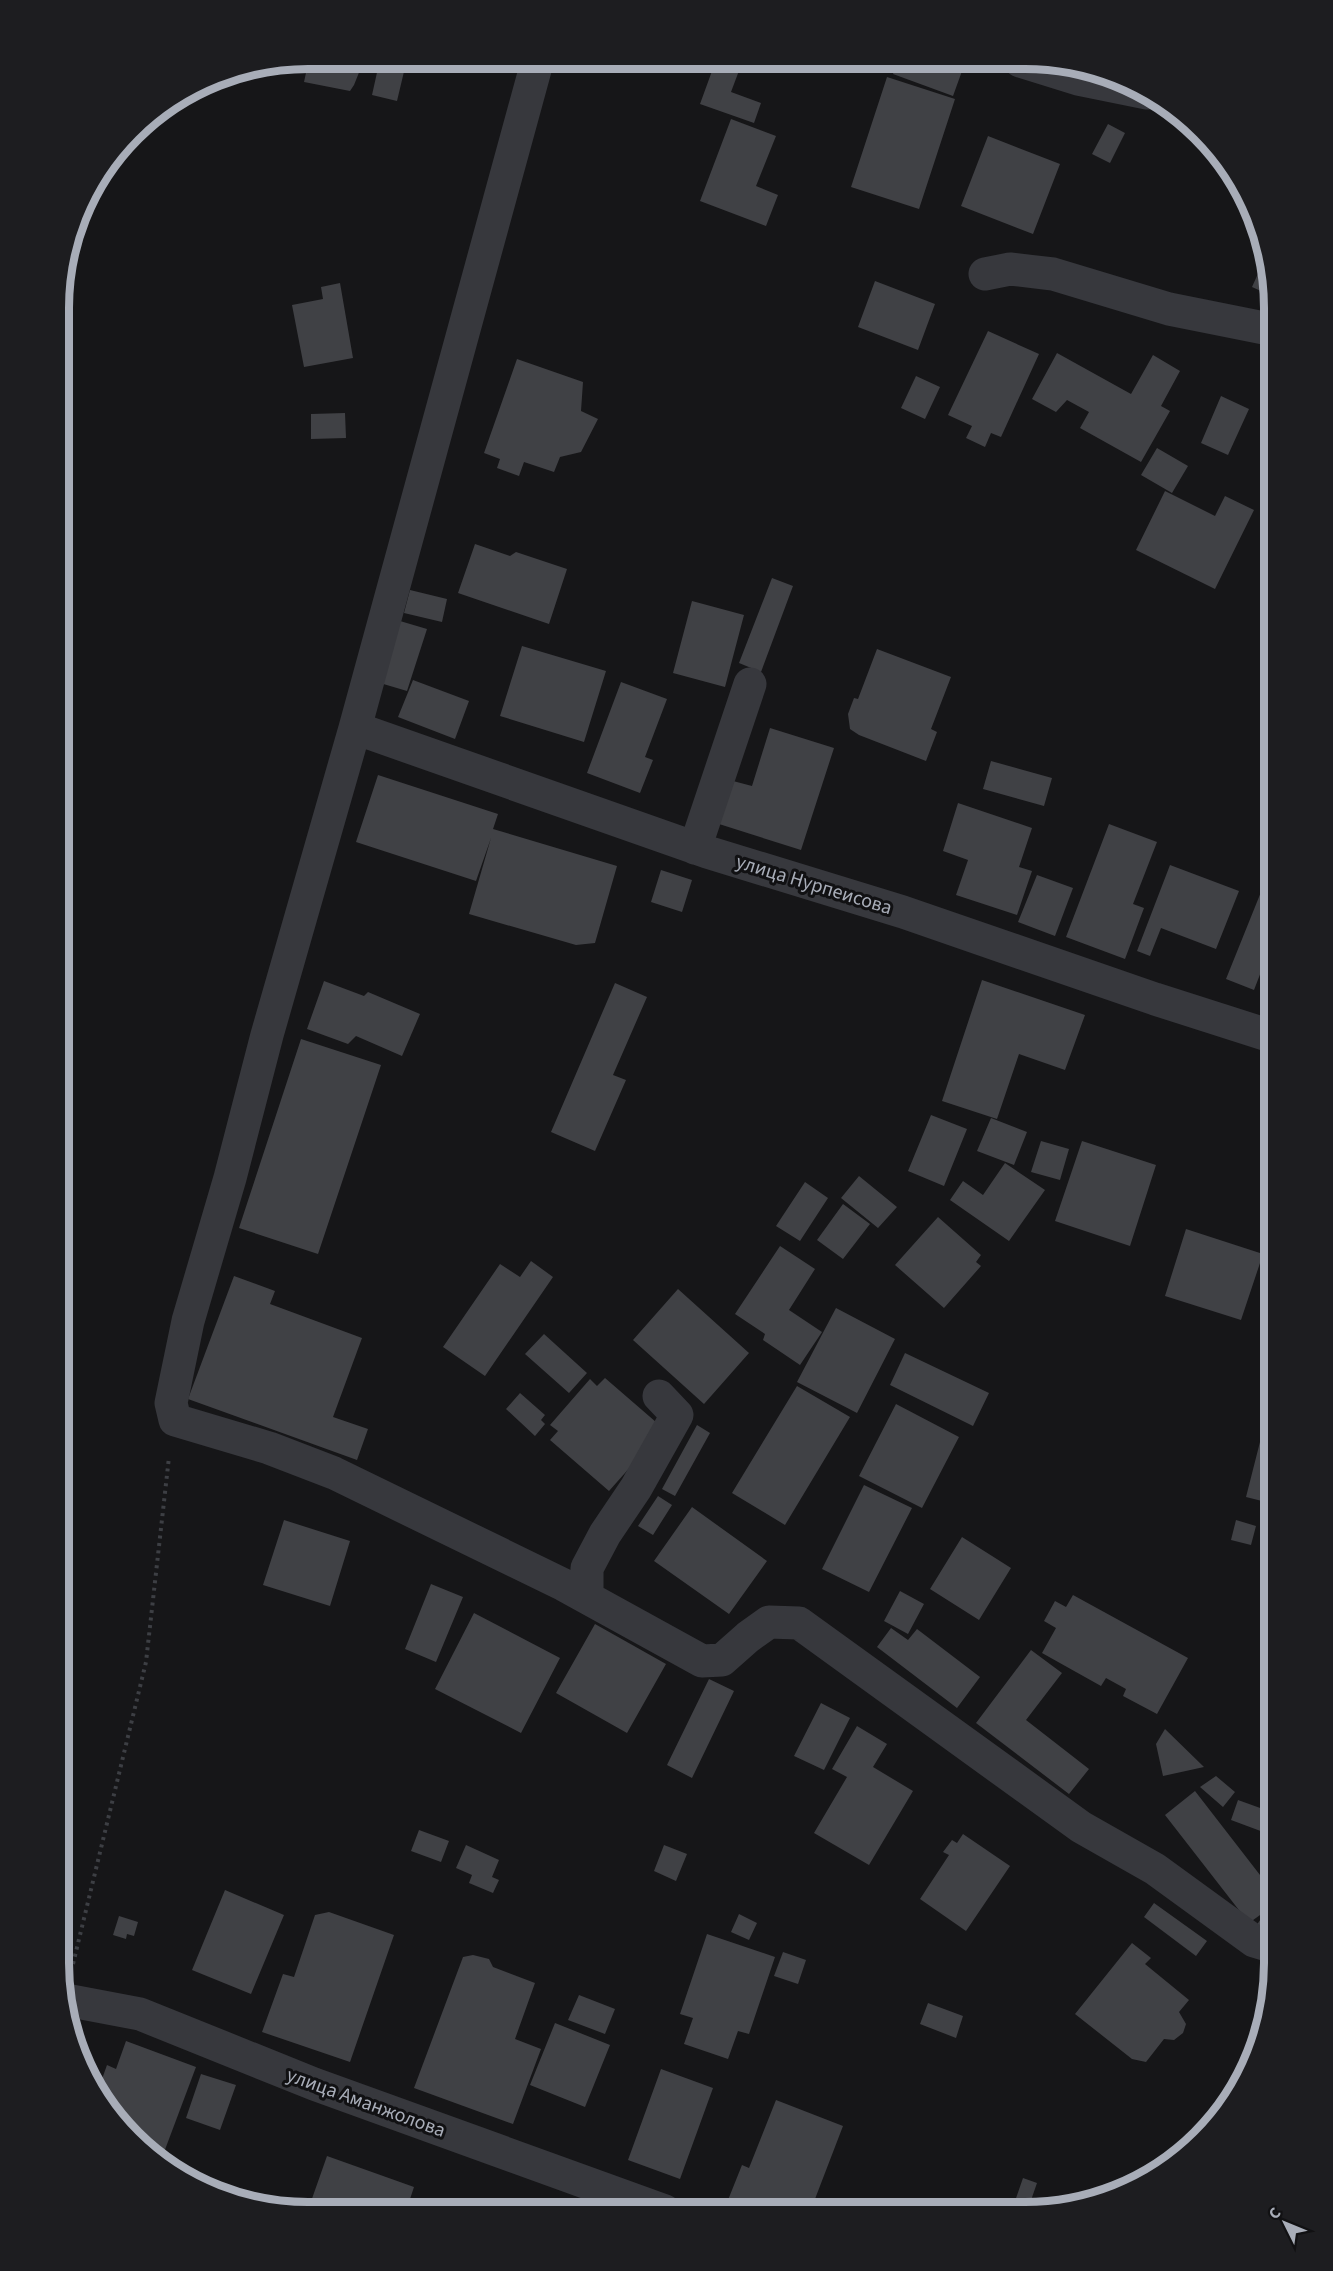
<svg xmlns="http://www.w3.org/2000/svg" width="1333" height="2271" font-family="'Source Sans 3',sans-serif">
<style>
.building{fill:#404145}
.lines{fill:none;stroke-linecap:round;stroke-linejoin:round}
.path{stroke:#3d3f44;stroke-width:4;stroke-dasharray:3 4.5;stroke-linecap:butt}
.minor{stroke:#37383d;stroke-width:33}
.labels{text-anchor:middle;dominant-baseline:central;stroke-width:6;stroke-linejoin:round;paint-order:stroke}
.street-label{font-size:20px;fill:#a8adb8;stroke:#111113}
.rim{fill:none;stroke:#a8adb8;stroke-width:8}
</style>
<rect width="100%" height="100%" fill="#161618"/>
<!-- building -->
<path class="building" d="M 309,59 L 355,59 L 360,70 L 354,85 L 350,91 L 304,82 Z
M 380,59 L 407,59 L 397,101 L 372,95 Z
M 716,60 L 743,60 L 731,92 L 761,103 L 754,123 L 700,104 Z
M 898,60 L 966,60 L 953,96 L 893,74 Z
M 887,77 L 955,99 L 919,209 L 851,187 Z
M 731,119 L 776,136 L 756,186 L 778,195 L 766,226 L 700,201 Z
M 1108,124 L 1125,133 L 1110,163 L 1092,154 Z
M 988,136 L 1060,164 L 1033,234 L 961,206 Z
M 1265,258 L 1272,296 L 1252,287 Z
M 875,281 L 935,304 L 918,350 L 858,327 Z
M 340,283 L 353,358 L 304,367 L 292,305 L 323,299 L 321,287 Z
M 988,331 L 1039,354 L 1001,437 L 991,433 L 985,447 L 966,438 L 972,426 L 948,415 Z
M 1057,353 L 1131,394 L 1153,355 L 1180,371 L 1161,406 L 1170,411 L 1141,462 L 1080,428 L 1089,412 L 1067,400 L 1056,412 L 1032,399 Z
M 517,359 L 583,382 L 581,411 L 598,419 L 581,452 L 560,457 L 554,472 L 524,462 L 519,476 L 497,468 L 500,459 L 484,453 Z
M 916,376 L 940,387 L 925,419 L 901,408 Z
M 1221,396 L 1249,409 L 1228,455 L 1201,443 Z
M 345,413 L 346,438 L 311,439 L 311,414 Z
M 1157,448 L 1188,466 L 1172,493 L 1141,475 Z
M 1165,491 L 1215,516 L 1225,496 L 1254,510 L 1215,589 L 1136,550 Z
M 475,544 L 510,556 L 516,552 L 567,569 L 549,624 L 458,593 Z
M 772,578 L 793,586 L 761,672 L 739,663 Z
M 410,590 L 447,599 L 442,622 L 404,613 Z
M 692,601 L 744,615 L 725,687 L 673,673 Z
M 400,621 L 427,629 L 407,691 L 380,683 Z
M 522,646 L 606,671 L 584,742 L 500,716 Z
M 877,649 L 951,677 L 931,729 L 937,732 L 926,761 L 859,735 L 850,729 L 848,714 L 854,698 L 858,699 Z
M 413,680 L 469,701 L 455,739 L 398,717 Z
M 621,682 L 667,699 L 645,757 L 653,760 L 640,793 L 587,773 Z
M 770,728 L 834,748 L 801,850 L 719,824 L 733,781 L 752,786 Z
M 991,761 L 1052,778 L 1044,806 L 983,789 Z
M 378,775 L 498,814 L 493,829 L 617,866 L 595,943 L 576,945 L 469,914 L 491,838 L 476,881 L 356,842 Z
M 958,803 L 1032,828 L 1019,867 L 1032,871 L 1017,915 L 956,895 L 968,860 L 943,851 Z
M 1109,824 L 1157,842 L 1133,904 L 1144,908 L 1125,959 L 1066,937 Z
M 1170,865 L 1239,891 L 1216,949 L 1161,928 L 1150,956 L 1137,951 Z
M 661,870 L 692,880 L 682,912 L 651,902 Z
M 1037,875 L 1073,888 L 1055,936 L 1018,922 Z
M 1261,892 L 1274,897 L 1274,938 L 1254,990 L 1226,979 Z
M 982,980 L 1085,1015 L 1065,1070 L 1019,1054 L 997,1119 L 942,1101 Z
M 324,981 L 364,996 L 368,992 L 420,1014 L 402,1056 L 356,1036 L 348,1044 L 307,1029 Z
M 615,983 L 647,997 L 613,1075 L 626,1080 L 595,1151 L 551,1132 Z
M 301,1039 L 381,1065 L 318,1254 L 239,1228 Z
M 931,1115 L 967,1129 L 944,1186 L 908,1171 Z
M 991,1118 L 1027,1132 L 1014,1165 L 977,1151 Z
M 1041,1141 L 1069,1149 L 1060,1180 L 1031,1172 Z
M 1082,1141 L 1156,1165 L 1130,1246 L 1055,1221 Z
M 1005,1163 L 1045,1190 L 1009,1241 L 950,1200 L 963,1181 L 983,1195 Z
M 859,1176 L 897,1207 L 878,1228 L 841,1198 Z
M 805,1182 L 828,1198 L 800,1241 L 776,1226 Z
M 843,1204 L 870,1224 L 843,1259 L 817,1240 Z
M 938,1217 L 981,1255 L 976,1262 L 981,1266 L 944,1308 L 895,1265 Z
M 1186,1229 L 1263,1254 L 1241,1320 L 1165,1296 Z
M 780,1246 L 815,1269 L 789,1310 L 822,1332 L 800,1365 L 763,1340 L 765,1334 L 735,1314 Z
M 531,1261 L 553,1277 L 485,1376 L 443,1347 L 500,1264 L 520,1277 Z
M 234,1276 L 275,1291 L 270,1304 L 362,1338 L 333,1417 L 368,1429 L 357,1460 L 188,1399 Z
M 678,1289 L 749,1353 L 704,1404 L 633,1340 Z
M 836,1308 L 895,1339 L 857,1413 L 797,1382 Z
M 544,1334 L 587,1373 L 569,1393 L 525,1354 Z
M 905,1353 L 989,1393 L 973,1426 L 890,1385 Z
M 605,1378 L 664,1429 L 609,1491 L 550,1440 L 558,1431 L 550,1425 L 590,1379 L 597,1386 Z
M 797,1386 L 850,1417 L 785,1525 L 732,1493 Z
M 520,1393 L 545,1415 L 541,1420 L 545,1424 L 535,1436 L 506,1409 Z
M 896,1404 L 959,1437 L 922,1508 L 859,1476 Z
M 697,1425 L 710,1433 L 675,1496 L 662,1489 Z
M 1261,1438 L 1274,1441 L 1274,1504 L 1246,1497 Z
M 864,1485 L 912,1508 L 869,1592 L 822,1569 Z
M 658,1496 L 672,1505 L 653,1535 L 638,1526 Z
M 692,1507 L 767,1561 L 729,1614 L 654,1561 Z
M 284,1520 L 350,1541 L 330,1606 L 263,1585 Z
M 1236,1520 L 1256,1526 L 1251,1545 L 1231,1540 Z
M 962,1537 L 1011,1568 L 979,1620 L 930,1589 Z
M 431,1584 L 463,1597 L 436,1662 L 405,1649 Z
M 900,1591 L 924,1604 L 908,1634 L 884,1621 Z
M 1073,1595 L 1188,1658 L 1157,1714 L 1123,1696 L 1126,1689 L 1106,1678 L 1101,1686 L 1042,1653 L 1056,1628 L 1044,1621 L 1055,1601 L 1066,1607 Z
M 474,1613 L 560,1658 L 521,1733 L 435,1689 Z
M 595,1624 L 666,1664 L 627,1733 L 556,1693 Z
M 891,1628 L 908,1640 L 917,1629 L 980,1677 L 957,1708 L 877,1647 Z
M 1031,1650 L 1062,1673 L 1026,1720 L 1089,1769 L 1069,1794 L 976,1723 Z
M 709,1679 L 734,1691 L 692,1778 L 667,1765 Z
M 821,1703 L 850,1718 L 824,1770 L 794,1756 Z
M 857,1726 L 887,1744 L 873,1767 L 913,1791 L 869,1865 L 814,1833 L 847,1777 L 832,1769 Z
M 1165,1729 L 1204,1767 L 1163,1776 L 1156,1744 Z
M 1216,1776 L 1235,1792 L 1223,1807 L 1200,1787 Z
M 1195,1791 L 1274,1893 L 1274,1934 L 1256,1926 L 1267,1910 L 1249,1923 L 1165,1815 Z
M 1238,1800 L 1274,1813 L 1274,1836 L 1231,1820 Z
M 419,1830 L 449,1841 L 441,1862 L 411,1851 Z
M 963,1834 L 1010,1866 L 966,1931 L 920,1899 L 949,1855 L 943,1852 L 952,1840 L 957,1843 Z
M 466,1845 L 499,1860 L 492,1877 L 499,1880 L 493,1893 L 469,1883 L 472,1875 L 456,1868 Z
M 664,1845 L 687,1854 L 676,1881 L 654,1871 Z
M 225,1890 L 284,1915 L 251,1994 L 192,1970 Z
M 1154,1903 L 1207,1941 L 1196,1956 L 1144,1917 Z
M 329,1912 L 394,1935 L 350,2062 L 262,2032 L 283,1974 L 294,1977 L 315,1915 Z
M 739,1914 L 757,1923 L 749,1940 L 731,1932 Z
M 119,1916 L 138,1922 L 134,1936 L 127,1934 L 126,1939 L 113,1935 Z
M 707,1934 L 775,1957 L 749,2034 L 738,2031 L 728,2059 L 684,2044 L 693,2018 L 680,2014 Z
M 1132,1943 L 1151,1958 L 1145,1964 L 1189,2000 L 1179,2012 L 1186,2024 L 1183,2033 L 1174,2040 L 1164,2039 L 1146,2062 L 1132,2059 L 1075,2014 Z
M 783,1952 L 806,1960 L 798,1984 L 774,1976 Z
M 473,1955 L 489,1959 L 493,1967 L 535,1983 L 515,2039 L 541,2049 L 513,2124 L 414,2088 L 463,1957 Z
M 579,1995 L 615,2009 L 605,2034 L 568,2020 Z
M 928,2003 L 963,2016 L 956,2038 L 920,2024 Z
M 555,2023 L 610,2045 L 585,2107 L 530,2085 Z
M 126,2041 L 196,2067 L 160,2163 L 110,2115 L 97,2093 L 107,2065 L 116,2069 Z
M 661,2069 L 713,2088 L 680,2179 L 628,2160 Z
M 201,2074 L 236,2085 L 220,2130 L 186,2118 Z
M 776,2100 L 843,2126 L 810,2212 L 743,2212 L 726,2205 L 742,2165 L 749,2168 Z
M 327,2156 L 414,2187 L 406,2211 L 308,2210 Z
M 1023,2178 L 1037,2183 L 1029,2206 L 1015,2201 Z"/>
<g class="lines">
<!-- path -->
<path class="path" d="M 73,1964 L 146,1662 L 169,1457"/>
<!-- minor -->
<path class="minor" d="M 538,59 L 355,728 L 267,1035 L 230,1178 L 188,1321 L 171,1403 L 175,1420 L 269,1448 L 334,1473 L 564,1585 L 702,1661 L 722,1660 L 748,1637 L 769,1622 L 799,1623 L 1081,1827 L 1155,1869 L 1254,1941 L 1274,1947
M 1020,61 L 1078,79 L 1147,93
M 985,274 L 1010,269 L 1053,274 L 1169,309 L 1274,330
M 355,728 L 707,852 L 903,912 L 1155,999 L 1274,1037
M 695,848 L 750,684
M 587,1597 L 587,1568 L 605,1534 L 636,1488 L 677,1415 L 659,1396
M 66,2000 L 140,2014 L 314,2084 L 665,2211"/>
</g>
<g class="labels">
<!-- street labels -->
<g class="street-label">
<text transform="translate(814 885) rotate(17)">улица Нурпеисова</text>
<text transform="translate(366 2103) rotate(20)">улица Аманжолова</text>
</g>
</g>
<!-- crop -->
<path d="M0 0H1333V2271H0ZM308 69H1025A239 239 0 0 1 1264 308V1963A239 239 0 0 1 1025 2202H308A239 239 0 0 1 69 1963V308A239 239 0 0 1 308 69Z" fill="#1d1d20" fill-rule="evenodd"/>
<path class="rim" d="M308 69H1025A239 239 0 0 1 1264 308V1963A239 239 0 0 1 1025 2202H308A239 239 0 0 1 69 1963V308A239 239 0 0 1 308 69Z"/>
<!-- north arrow -->
<g transform="translate(1285 2223) rotate(313)" stroke="#111113" stroke-width="4.5" paint-order="stroke">
<path d="M0-4.5L10 22L0 15L-10 22Z" fill="#a8adb8"/>
<text y="-9" font-size="16" font-weight="bold" text-anchor="middle" fill="#a8adb8">С</text>
</g>
</svg>
